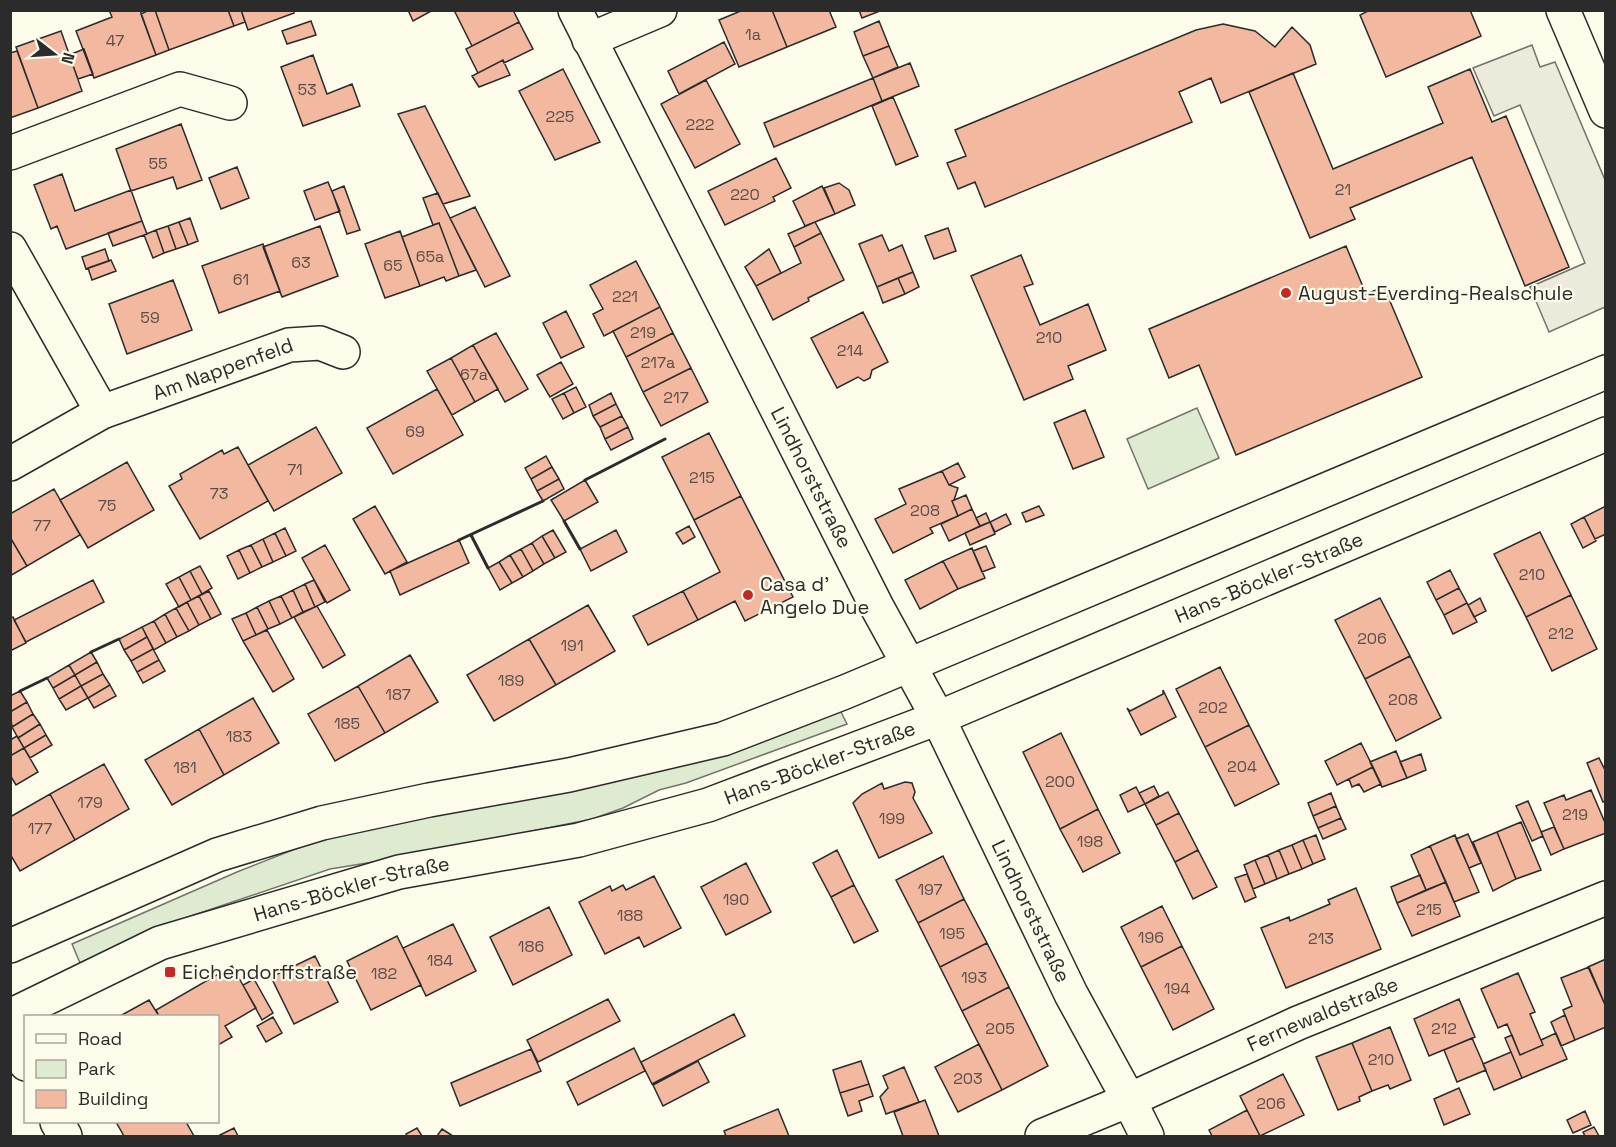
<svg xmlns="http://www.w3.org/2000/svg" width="1616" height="1147" font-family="'Space Grotesk',sans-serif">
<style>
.green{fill:#deebd1;stroke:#74746e;stroke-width:1.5}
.parking{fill:#eceadb;stroke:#74746e;stroke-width:1.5}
.building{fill:#f2b8a0;stroke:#2b2b2b;stroke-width:1.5}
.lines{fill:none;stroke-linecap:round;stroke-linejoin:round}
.minor-casing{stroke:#2b2b2b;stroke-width:36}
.major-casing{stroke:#2b2b2b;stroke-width:36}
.minor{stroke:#fdfbea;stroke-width:33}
.major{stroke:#fdfbea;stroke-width:33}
.wall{stroke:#2b2b2b;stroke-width:3}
.poi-dot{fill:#c62828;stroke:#fdfbea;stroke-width:2}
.labels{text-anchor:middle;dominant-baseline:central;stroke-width:4.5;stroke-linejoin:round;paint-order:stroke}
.number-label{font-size:16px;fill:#5d4e48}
.poi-label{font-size:20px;fill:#2b2b2b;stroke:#fdfbea;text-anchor:start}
.street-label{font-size:20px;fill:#2b2b2b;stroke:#fdfbea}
</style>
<rect width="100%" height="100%" fill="#fdfbea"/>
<!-- green -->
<path class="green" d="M 1197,408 L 1219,458 L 1148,489 L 1127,439 Z
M 838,706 L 847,724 L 686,783 L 659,790 L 623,808 L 592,819 L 404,857 L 330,869 L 188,917 L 80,963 L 72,944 L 237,872 L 318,840 Z"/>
<!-- parking -->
<path class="parking" d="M 1532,45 L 1540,67 L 1555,62 L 1605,180 L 1605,307 L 1549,332 L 1530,287 L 1585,263 L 1520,105 L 1494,116 L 1473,68 Z"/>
<!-- building -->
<path class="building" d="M 109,10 L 140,10 L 156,55 L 94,78 L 76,31 L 112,17 Z
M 149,10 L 155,10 L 169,50 L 156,55 L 141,14 Z
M 155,10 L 228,10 L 234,26 L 169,50 Z
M 228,10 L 241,10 L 245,22 L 234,26 Z
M 241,10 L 293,10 L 294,13 L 248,30 Z
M 408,10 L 433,10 L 413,21 Z
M 454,10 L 513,10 L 519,22 L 472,46 Z
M 743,10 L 772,10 L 787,47 L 739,67 L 719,20 Z
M 772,10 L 829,10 L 836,27 L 787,47 Z
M 859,10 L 880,10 L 880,11 L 862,18 Z
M 1370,10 L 1470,10 L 1481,36 L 1386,77 L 1360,15 Z
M 311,21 L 316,35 L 287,44 L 282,31 Z
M 879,21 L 889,46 L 863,56 L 854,32 Z
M 519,22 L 533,49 L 504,63 L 503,60 L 478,73 L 466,49 Z
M 1223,24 L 1255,31 L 1275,47 L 1292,27 L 1310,45 L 1316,64 L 1221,103 L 1211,78 L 1179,92 L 1192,122 L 985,207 L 975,182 L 958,189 L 947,163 L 966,156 L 955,130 L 1196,30 Z
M 61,31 L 82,91 L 38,108 L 16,47 Z
M 724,42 L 735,64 L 679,94 L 668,71 Z
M 889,46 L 898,67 L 873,78 L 863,56 Z
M 84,49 L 93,74 L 78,79 L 69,55 Z
M 17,51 L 38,108 L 10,118 L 10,53 Z
M 313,55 L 327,94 L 352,84 L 360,106 L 303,126 L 281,67 Z
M 503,60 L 510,75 L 479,87 L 472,76 Z
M 910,63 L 919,86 L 882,101 L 873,78 Z
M 563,69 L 600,142 L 555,160 L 519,91 Z
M 1470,69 L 1492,122 L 1506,116 L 1569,267 L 1525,286 L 1472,157 L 1350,208 L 1355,219 L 1310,238 L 1249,92 L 1293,73 L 1333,169 L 1443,123 L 1428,87 Z
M 873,78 L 882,101 L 774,147 L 764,123 Z
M 706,80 L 740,144 L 695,168 L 661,104 Z
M 893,97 L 918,156 L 896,165 L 872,106 Z
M 425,106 L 470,196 L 443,204 L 398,114 Z
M 181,124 L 202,180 L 177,189 L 173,177 L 131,191 L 116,149 Z
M 776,158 L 791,188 L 773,197 L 775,201 L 725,225 L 708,191 Z
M 237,167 L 249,198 L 221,209 L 209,178 Z
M 62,174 L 75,211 L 131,190 L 142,221 L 66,249 L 57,226 L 51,229 L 34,185 Z
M 328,182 L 340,211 L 315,220 L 304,191 Z
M 839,183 L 849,190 L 855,205 L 835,214 L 824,188 Z
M 344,186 L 360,230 L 347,234 L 332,191 Z
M 822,186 L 835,214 L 805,226 L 793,201 Z
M 438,193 L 443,204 L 476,270 L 459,276 L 439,223 L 433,225 L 423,198 Z
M 475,207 L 510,276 L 485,287 L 450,218 Z
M 190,218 L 198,241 L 188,245 L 179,222 Z
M 142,221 L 147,234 L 113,246 L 108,233 Z
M 179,222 L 188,245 L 176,249 L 168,226 Z
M 815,222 L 821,233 L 794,247 L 788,234 Z
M 439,223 L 459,276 L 446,281 L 444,277 L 420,286 L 402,237 Z
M 168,226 L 176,249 L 164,253 L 156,230 Z
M 320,226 L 338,276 L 282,297 L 263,247 Z
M 948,228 L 956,251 L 934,259 L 925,236 Z
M 156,230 L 164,253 L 153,258 L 144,235 Z
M 400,231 L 420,286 L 385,298 L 365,244 Z
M 821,233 L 844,280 L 808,298 L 809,301 L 773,320 L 756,286 L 801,263 L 794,247 Z
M 882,235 L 889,251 L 902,245 L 913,272 L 877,287 L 859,244 Z
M 263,244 L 280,291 L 219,313 L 202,266 Z
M 1346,246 L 1366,294 L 1384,287 L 1422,377 L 1236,455 L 1199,365 L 1169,378 L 1149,329 Z
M 105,249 L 109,261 L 86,269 L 82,257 Z
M 769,249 L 781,273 L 756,286 L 745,267 Z
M 1021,255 L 1033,284 L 1024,287 L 1040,325 L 1088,304 L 1106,350 L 1068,366 L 1073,379 L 1024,400 L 971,276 Z
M 111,260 L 116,271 L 92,280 L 88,268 Z
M 636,261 L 660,307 L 604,336 L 593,314 L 603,309 L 590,285 Z
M 913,272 L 919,287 L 905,294 L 898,278 Z
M 898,278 L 905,294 L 883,303 L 877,287 Z
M 173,280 L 192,330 L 127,354 L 109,304 Z
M 660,307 L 673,333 L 626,357 L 613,331 Z
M 566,311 L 584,347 L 561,358 L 543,323 Z
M 863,312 L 888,362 L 872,370 L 870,378 L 864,381 L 858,377 L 837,388 L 811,338 Z
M 496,333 L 528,389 L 505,402 L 473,345 Z
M 673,333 L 691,368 L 643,392 L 626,357 Z
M 473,345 L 498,389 L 475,402 L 451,358 Z
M 451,358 L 475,402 L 452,415 L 427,371 Z
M 561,362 L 573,384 L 550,397 L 537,375 Z
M 691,368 L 708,402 L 661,426 L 643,392 Z
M 576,387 L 586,407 L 574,413 L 564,393 Z
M 437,389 L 463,435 L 393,474 L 367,428 Z
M 564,393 L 574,413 L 563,419 L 552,399 Z
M 611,393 L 616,404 L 593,416 L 589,405 Z
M 616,404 L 622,416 L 600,427 L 593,416 Z
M 1085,410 L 1104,457 L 1073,469 L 1054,423 Z
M 622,416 L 628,427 L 605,439 L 600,427 Z
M 316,427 L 342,473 L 274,511 L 248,465 Z
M 628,427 L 633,439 L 611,450 L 605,439 Z
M 709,433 L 741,496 L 694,520 L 662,457 Z
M 238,447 L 268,501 L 200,539 L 169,486 L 182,479 L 180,474 L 222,450 L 224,454 Z
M 546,456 L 552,467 L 531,479 L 525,468 Z
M 127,462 L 154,510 L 88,548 L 60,500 Z
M 958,463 L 965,477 L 949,485 L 942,471 Z
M 552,467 L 559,479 L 537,491 L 531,479 Z
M 942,471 L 949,485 L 958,488 L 954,500 L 952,501 L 958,516 L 930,528 L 933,533 L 893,553 L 875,519 L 906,504 L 899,489 Z
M 559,479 L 564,489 L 543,501 L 537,491 Z
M 585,480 L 598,502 L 564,521 L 551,500 Z
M 54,489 L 80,535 L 27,566 L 10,537 L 10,514 Z
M 966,495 L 972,509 L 958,516 L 952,501 Z
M 741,496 L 793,597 L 745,621 L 735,601 L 698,620 L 683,591 L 720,572 L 694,520 Z
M 375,506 L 407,562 L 385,574 L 353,519 Z
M 1039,506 L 1044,515 L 1026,522 L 1022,513 Z
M 1606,506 L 1606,534 L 1595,539 L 1584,517 Z
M 972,509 L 980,526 L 949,541 L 941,524 Z
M 986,513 L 990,522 L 980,526 L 976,518 Z
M 1006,514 L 1011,524 L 995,532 L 990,522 Z
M 1584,517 L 1596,541 L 1583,548 L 1571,524 Z
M 990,522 L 995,534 L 970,545 L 965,533 Z
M 689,526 L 695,537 L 683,544 L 676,533 Z
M 285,528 L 296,551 L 286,556 L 275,533 Z
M 553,530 L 566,552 L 555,558 L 542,536 Z
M 616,530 L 627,552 L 591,571 L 580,549 Z
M 1540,532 L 1571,595 L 1526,617 L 1494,554 Z
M 275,533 L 286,556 L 273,562 L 263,539 Z
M 542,536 L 555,558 L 544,564 L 532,543 Z
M 10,537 L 27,566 L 10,576 Z
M 263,539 L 273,562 L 262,567 L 251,545 Z
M 459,540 L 469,563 L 400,595 L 390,571 Z
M 532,543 L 544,564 L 533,571 L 521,549 Z
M 251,545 L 262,567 L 250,573 L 239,550 Z
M 325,545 L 350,590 L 327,603 L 302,558 Z
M 986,546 L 995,567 L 982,572 L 973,551 Z
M 972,548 L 985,578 L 958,589 L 943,561 Z
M 521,549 L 533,571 L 523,577 L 510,555 Z
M 239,550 L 250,573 L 238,579 L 227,556 Z
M 510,555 L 523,577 L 512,583 L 499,562 Z
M 943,561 L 958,589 L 920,609 L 905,580 Z
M 499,562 L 512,583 L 500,590 L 488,568 Z
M 200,566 L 212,588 L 202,594 L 190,571 Z
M 1450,570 L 1459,588 L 1436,600 L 1427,582 Z
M 190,571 L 202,594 L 191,600 L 179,577 Z
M 179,577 L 191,600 L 179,607 L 166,584 Z
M 93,580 L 104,602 L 26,642 L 14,620 Z
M 314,580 L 325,602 L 315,607 L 305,584 Z
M 305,584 L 315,607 L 303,612 L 293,590 Z
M 1459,588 L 1467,603 L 1444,615 L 1436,600 Z
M 293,590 L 303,612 L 292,618 L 281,596 Z
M 209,591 L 221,614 L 211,619 L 199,596 Z
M 683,591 L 698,620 L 648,645 L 633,616 Z
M 1571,595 L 1597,649 L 1552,671 L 1526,617 Z
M 199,596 L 211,619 L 199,625 L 187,602 Z
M 281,596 L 292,618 L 280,624 L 269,601 Z
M 1380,598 L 1410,656 L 1365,679 L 1335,620 Z
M 1480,598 L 1486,611 L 1474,617 L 1468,605 Z
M 269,601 L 280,624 L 268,629 L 257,607 Z
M 187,602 L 199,625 L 189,631 L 176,608 Z
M 1467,603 L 1477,622 L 1453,634 L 1444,615 Z
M 588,605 L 615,651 L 556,685 L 529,639 Z
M 317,606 L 345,655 L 323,668 L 294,617 Z
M 257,607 L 268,629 L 256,635 L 246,613 Z
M 176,608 L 189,631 L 177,637 L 165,614 Z
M 246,613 L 256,635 L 243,641 L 232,619 Z
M 165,614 L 177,637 L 166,643 L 154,621 Z
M 13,617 L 26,643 L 10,651 L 10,619 Z
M 154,621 L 166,643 L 154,650 L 142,627 Z
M 142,627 L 147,637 L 124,650 L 119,639 Z
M 267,630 L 294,679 L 273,692 L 243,641 Z
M 147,637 L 153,649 L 131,661 L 124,650 Z
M 529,639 L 556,685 L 494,721 L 467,675 Z
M 153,649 L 159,660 L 137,672 L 131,661 Z
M 91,652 L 97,662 L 75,675 L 69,665 Z
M 410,655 L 438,702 L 385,733 L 358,686 Z
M 1410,656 L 1441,718 L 1396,741 L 1365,679 Z
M 159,660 L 165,671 L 143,683 L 137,672 Z
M 97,662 L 103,674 L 81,686 L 75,675 Z
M 69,665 L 75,675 L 53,688 L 47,678 Z
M 1220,667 L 1249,725 L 1205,747 L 1176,689 Z
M 103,674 L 110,685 L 88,698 L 81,686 Z
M 75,675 L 81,686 L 59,699 L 53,688 Z
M 110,685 L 116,696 L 94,708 L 88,698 Z
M 81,686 L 88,698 L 66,710 L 59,699 Z
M 358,686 L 385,733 L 335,761 L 308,714 Z
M 1163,690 L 1176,717 L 1141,735 L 1127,708 L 1130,711 L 1163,694 Z
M 20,691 L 27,702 L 10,712 L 10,696 Z
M 253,698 L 279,743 L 224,775 L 199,729 Z
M 27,702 L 33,714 L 12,727 L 10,712 Z
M 33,714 L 40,724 L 18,738 L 12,727 Z
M 40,724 L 46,735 L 24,748 L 18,738 Z
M 1249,725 L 1279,784 L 1235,806 L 1205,747 Z
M 199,729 L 224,775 L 172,805 L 145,760 Z
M 1061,733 L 1098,809 L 1060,829 L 1023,752 Z
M 46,735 L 52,745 L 30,758 L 24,748 Z
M 17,736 L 24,748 L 10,756 L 10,740 Z
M 1361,743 L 1373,767 L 1337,785 L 1325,761 Z
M 24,748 L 38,772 L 16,785 L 10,775 L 10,756 Z
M 1396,751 L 1407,778 L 1382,787 L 1370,762 Z
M 1421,754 L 1426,770 L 1407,778 L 1400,762 Z
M 1599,758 L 1606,772 L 1606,801 L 1603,802 L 1587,763 Z
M 104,764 L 129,809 L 75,840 L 50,794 Z
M 1373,767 L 1381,784 L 1364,792 L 1359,784 L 1352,787 L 1349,779 Z
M 905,782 L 912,783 L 915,792 L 913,798 L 932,833 L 879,858 L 853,803 L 862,794 L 882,783 L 884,789 Z
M 1154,786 L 1159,796 L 1145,804 L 1139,793 Z
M 1136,787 L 1145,804 L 1128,812 L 1120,795 Z
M 1591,790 L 1606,825 L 1606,833 L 1564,849 L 1544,803 L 1564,795 L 1566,800 Z
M 1168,792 L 1179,813 L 1156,825 L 1145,804 Z
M 1331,793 L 1336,806 L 1313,816 L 1308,803 Z
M 50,794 L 75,840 L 20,871 L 10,854 L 10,817 Z
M 1528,801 L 1543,836 L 1532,841 L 1516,806 Z
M 1336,806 L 1341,818 L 1318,828 L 1313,816 Z
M 1098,809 L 1120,853 L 1083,872 L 1060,829 Z
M 1179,813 L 1198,850 L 1175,862 L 1156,825 Z
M 1341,818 L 1346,829 L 1323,839 L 1318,828 Z
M 1521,822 L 1541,870 L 1516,879 L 1497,832 Z
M 1554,827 L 1564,849 L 1551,855 L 1541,832 Z
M 1497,832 L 1516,879 L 1493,891 L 1473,842 Z
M 1468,834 L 1481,863 L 1469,868 L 1456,839 Z
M 1316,835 L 1325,859 L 1313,864 L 1303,840 Z
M 1455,835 L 1479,892 L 1454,902 L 1430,846 Z
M 1303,840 L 1313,864 L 1302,869 L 1292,845 Z
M 1292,845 L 1302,869 L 1289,874 L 1279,850 Z
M 1430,846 L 1446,882 L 1426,890 L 1411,855 Z
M 837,850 L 854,885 L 831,897 L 813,863 Z
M 1198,850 L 1217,887 L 1193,899 L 1175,862 Z
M 1279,850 L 1289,874 L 1277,879 L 1268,855 Z
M 1268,855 L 1277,879 L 1265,884 L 1255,860 Z
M 943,856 L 964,899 L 918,923 L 896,880 Z
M 1255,860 L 1265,884 L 1253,889 L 1244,865 Z
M 746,863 L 771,912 L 726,935 L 701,887 Z
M 1247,874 L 1256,897 L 1245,902 L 1235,878 Z
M 1420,875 L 1426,890 L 1397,903 L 1391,887 Z
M 654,876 L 681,928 L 644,947 L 639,937 L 605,954 L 579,902 L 610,886 L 612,891 L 623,885 L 626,890 Z
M 1446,882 L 1460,916 L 1412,936 L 1397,903 Z
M 854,885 L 878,931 L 854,943 L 831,897 Z
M 1356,888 L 1381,949 L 1286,988 L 1261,928 L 1289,917 L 1290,921 L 1330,904 L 1328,900 Z
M 964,899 L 987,943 L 940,967 L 918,923 Z
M 1162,906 L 1182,946 L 1141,967 L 1121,927 Z
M 549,907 L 572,955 L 513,985 L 490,937 Z
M 453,924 L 476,971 L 426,996 L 403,948 Z
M 397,936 L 421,985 L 371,1010 L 347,961 Z
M 987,943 L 1009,987 L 962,1011 L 940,967 Z
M 1182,946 L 1214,1009 L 1173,1030 L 1141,967 Z
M 315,956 L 338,1002 L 294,1024 L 271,977 Z
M 1606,959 L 1606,1007 L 1588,967 Z
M 232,966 L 256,1008 L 225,1026 L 232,1037 L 218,1045 L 218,1016 L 159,1016 L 156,1010 Z
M 1589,967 L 1606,1007 L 1606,1027 L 1575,1040 L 1563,1010 L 1572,1006 L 1561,978 Z
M 1518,973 L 1535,1012 L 1530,1014 L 1543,1045 L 1520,1055 L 1507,1024 L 1498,1028 L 1481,989 Z
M 254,979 L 273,1013 L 262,1020 L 243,985 Z
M 1009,987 L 1048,1066 L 1002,1090 L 962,1011 Z
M 608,999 L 620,1021 L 538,1062 L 527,1040 Z
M 1459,999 L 1475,1037 L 1429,1056 L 1414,1019 Z
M 149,1000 L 159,1016 L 120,1016 Z
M 734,1014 L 745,1036 L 652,1084 L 641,1062 Z
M 1565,1015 L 1575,1040 L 1561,1046 L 1551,1022 Z
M 273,1017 L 282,1033 L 266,1042 L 257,1026 Z
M 1390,1027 L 1411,1080 L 1390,1089 L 1388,1085 L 1372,1091 L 1352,1043 Z
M 1556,1033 L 1567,1059 L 1522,1078 L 1505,1038 L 1512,1035 L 1520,1055 L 1543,1045 L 1541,1040 Z
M 1472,1038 L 1486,1070 L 1457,1082 L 1444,1050 Z
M 1352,1043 L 1372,1091 L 1359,1097 L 1360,1101 L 1338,1110 L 1316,1057 Z
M 979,1044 L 1002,1090 L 958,1112 L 935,1067 Z
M 634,1048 L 645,1071 L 578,1105 L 567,1082 Z
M 531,1049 L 541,1071 L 460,1106 L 451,1083 Z
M 1511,1052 L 1522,1078 L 1494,1090 L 1483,1064 Z
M 698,1061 L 709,1082 L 663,1106 L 653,1085 Z
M 861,1061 L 869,1084 L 840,1093 L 833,1070 Z
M 904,1067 L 919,1102 L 886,1114 L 880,1097 L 888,1088 L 883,1076 Z
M 1283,1074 L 1304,1115 L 1260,1136 L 1240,1096 Z
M 869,1084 L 873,1096 L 859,1101 L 862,1111 L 848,1116 L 840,1093 Z
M 1459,1088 L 1470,1114 L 1444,1125 L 1434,1099 Z
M 925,1100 L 939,1136 L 903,1136 L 894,1112 Z
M 778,1109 L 789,1136 L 726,1136 L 724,1131 Z
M 1247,1110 L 1260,1136 L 1212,1136 L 1209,1130 Z
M 1585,1111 L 1591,1125 L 1573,1133 L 1567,1120 Z
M 116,1122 L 186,1122 L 194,1136 L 124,1136 Z
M 1594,1127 L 1599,1136 L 1585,1136 L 1583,1132 Z
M 234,1128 L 238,1136 L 218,1136 Z
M 417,1128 L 422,1136 L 407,1136 L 406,1134 Z
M 442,1129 L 453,1136 L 437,1136 Z"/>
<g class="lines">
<defs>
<g id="minor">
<path id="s1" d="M 575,10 L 877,607 L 938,718 L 1071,994 L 1129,1100 L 1147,1136"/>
<path d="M 1563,10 L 1606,111"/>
<path d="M 589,40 L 660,10"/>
<path d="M 10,153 L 180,89 L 230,103"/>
<path d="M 10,249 L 102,412"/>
<path id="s2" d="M 10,464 L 102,412 L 289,345 L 320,343 L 343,352"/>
<path d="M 10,1037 L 26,1064"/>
<path d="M 57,1122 L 65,1136"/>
<path id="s3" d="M 1042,1136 L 1129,1100 L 1298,1023 L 1606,898"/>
</g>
<g id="major">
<path d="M 10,946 L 217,855 L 322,823 L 429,800 L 569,775 L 723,739 L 845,692 L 1606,372"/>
<path id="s4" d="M 10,1016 L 160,943 L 399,872 L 579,840 L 708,805 L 938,718 L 1606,434"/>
</g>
</defs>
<!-- minor casing -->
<use href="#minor" class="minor-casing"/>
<!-- major casing -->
<use href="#major" class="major-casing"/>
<!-- minor -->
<use href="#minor" class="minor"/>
<!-- major -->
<use href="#major" class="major"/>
<!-- wall -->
<path class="wall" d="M 585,480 L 665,439
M 564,521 L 580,549
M 471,535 L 488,568
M 459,540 L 543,501
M 91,652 L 119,639
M 20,691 L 47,678"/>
</g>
<!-- markers -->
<g class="poi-dot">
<circle cx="1286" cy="293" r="6"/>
<circle cx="748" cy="595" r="6"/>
<rect x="164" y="966" width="12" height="12" rx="3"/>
</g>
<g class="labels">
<!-- number labels -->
<g class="number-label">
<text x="753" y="34">1a</text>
<text x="115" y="40">47</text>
<text x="307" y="89">53</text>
<text x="560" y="116">225</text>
<text x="700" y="124">222</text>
<text x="158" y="163">55</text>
<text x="1343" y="189">21</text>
<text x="745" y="194">220</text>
<text x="430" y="256">65a</text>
<text x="301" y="262">63</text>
<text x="393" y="265">65</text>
<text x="241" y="279">61</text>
<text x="625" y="296">221</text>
<text x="150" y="317">59</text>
<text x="643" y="332">219</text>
<text x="1049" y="337">210</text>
<text x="850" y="350">214</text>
<text x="658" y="362">217a</text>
<text x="474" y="374">67a</text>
<text x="676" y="397">217</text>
<text x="415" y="431">69</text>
<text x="295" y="469">71</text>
<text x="702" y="477">215</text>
<text x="219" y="493">73</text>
<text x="107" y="505">75</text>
<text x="925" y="510">208</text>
<text x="42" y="525">77</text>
<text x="1532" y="574">210</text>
<text x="1561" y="633">212</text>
<text x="1372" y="638">206</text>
<text x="572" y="645">191</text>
<text x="511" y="680">189</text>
<text x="398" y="694">187</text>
<text x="1403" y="699">208</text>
<text x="1213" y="707">202</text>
<text x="347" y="723">185</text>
<text x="239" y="736">183</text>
<text x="1242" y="766">204</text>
<text x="185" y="767">181</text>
<text x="1060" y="781">200</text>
<text x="90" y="802">179</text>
<text x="1575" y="814">219</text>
<text x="892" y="818">199</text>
<text x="40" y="828">177</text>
<text x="1090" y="841">198</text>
<text x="930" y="889">197</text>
<text x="736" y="899">190</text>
<text x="1429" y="909">215</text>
<text x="630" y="915">188</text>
<text x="952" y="933">195</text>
<text x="1151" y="937">196</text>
<text x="1321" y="938">213</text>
<text x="531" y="946">186</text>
<text x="440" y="960">184</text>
<text x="384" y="973">182</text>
<text x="974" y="977">193</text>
<text x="1177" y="988">194</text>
<text x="1000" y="1028">205</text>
<text x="1444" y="1028">212</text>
<text x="1381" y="1059">210</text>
<text x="968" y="1078">203</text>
<text x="1271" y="1103">206</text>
</g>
<!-- poi labels -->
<g class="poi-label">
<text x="1298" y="293">August-Everding-Realschule</text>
<text x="760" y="584">Casa d'<tspan x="760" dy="23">Angelo Due</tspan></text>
<text x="182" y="972">Eichendorffstraße</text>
</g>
<!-- street labels -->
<g class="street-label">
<text stroke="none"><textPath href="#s2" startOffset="234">Am Nappenfeld</textPath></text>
<text stroke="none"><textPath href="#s1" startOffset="524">Lindhorststraße</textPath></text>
<text stroke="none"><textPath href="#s4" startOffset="1338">Hans-Böckler-Straße</textPath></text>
<text stroke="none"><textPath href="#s4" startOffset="852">Hans-Böckler-Straße</textPath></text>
<text stroke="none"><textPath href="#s4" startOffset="366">Hans-Böckler-Straße</textPath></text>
<text stroke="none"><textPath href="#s1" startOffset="1010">Lindhorststraße</textPath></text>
<text stroke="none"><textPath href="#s3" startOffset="306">Fernewaldstraße</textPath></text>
</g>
</g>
<!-- border -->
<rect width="1616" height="1147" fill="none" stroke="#2b2b2b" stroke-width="24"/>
<!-- legend -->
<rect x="24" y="1015" width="195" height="108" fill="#fdfbea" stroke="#a9a89e" stroke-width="1.5"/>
<rect x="36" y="1034" width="30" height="9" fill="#fdfbea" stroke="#a9a89e" stroke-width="1.5"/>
<text x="78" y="1045" font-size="18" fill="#2b2b2b">Road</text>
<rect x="36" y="1060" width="30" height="18" fill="#deebd1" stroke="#a9a89e" stroke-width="1.5"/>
<text x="78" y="1075" font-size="18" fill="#2b2b2b">Park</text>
<rect x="36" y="1090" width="30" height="18" fill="#f2b8a0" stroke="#a9a89e" stroke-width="1.5"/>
<text x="78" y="1105" font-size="18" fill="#2b2b2b">Building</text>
<!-- north arrow -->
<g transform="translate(54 54) rotate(107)" stroke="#fdfbea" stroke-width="4.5" paint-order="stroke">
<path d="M0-4.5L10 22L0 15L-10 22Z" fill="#2b2b2b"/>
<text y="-9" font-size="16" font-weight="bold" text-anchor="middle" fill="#2b2b2b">N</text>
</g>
</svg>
